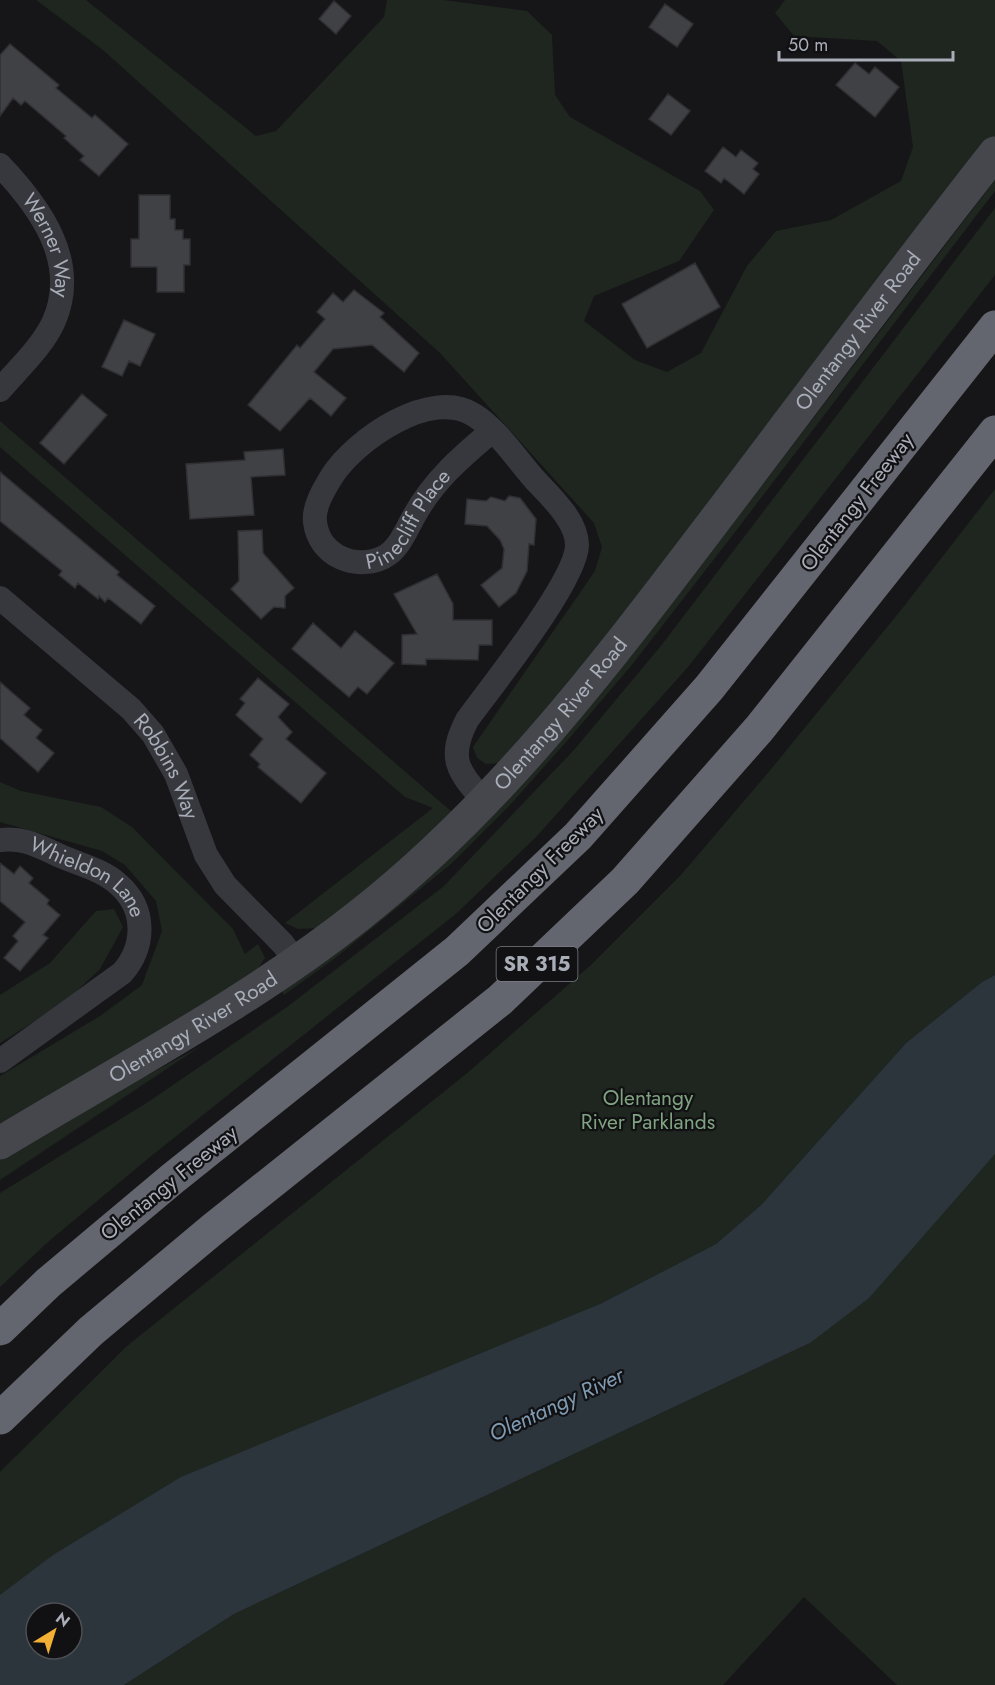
<svg xmlns="http://www.w3.org/2000/svg" width="995" height="1685" font-family="Jost,sans-serif">
<style>
.green{fill:#1e261f}
.water{fill:#2c353c;fill-rule:evenodd}
.building{fill:#404145;stroke:#303034;stroke-width:1.5}
.lines{fill:none;stroke-linecap:round;stroke-linejoin:round}
.minor{stroke:#37383d;stroke-width:24}
.secondary{stroke:#45474d;stroke-width:33}
.motorway{stroke:#63666e;stroke-width:33}
.labels{text-anchor:middle;dominant-baseline:central;stroke-width:4.5;stroke-linejoin:round;paint-order:stroke}
.shield{fill:#111113;stroke:#7b7e86;stroke-width:1.5}
.shield-label{font-size:20px;font-weight:bold;fill:#a8adb8}
.street-label{font-size:21px;fill:#a8adb8;stroke:#111113}
.park-label{font-size:21px;fill:#7fa381;stroke:#111113}
.water-label{font-size:22px;font-style:italic;fill:#7f9bb3;stroke:#111113}
</style>
<rect width="100%" height="100%" fill="#161618"/>
<!-- green -->
<path class="green" d="M 36,0 L 86,0 L 256,136 L 276,131 L 384,17 L 387,0 L 443,0 L 527,11 L 552,35 L 555,95 L 570,117 L 700,191 L 714,210 L 679,261 L 594,296 L 584,321 L 635,360 L 667,372 L 701,353 L 747,266 L 776,231 L 831,220 L 901,181 L 913,147 L 901,61 L 877,41 L 794,36 L 775,13 L 785,0 L 995,0 L 995,137 L 780,425 L 656,583 L 500,763 L 486,764 L 477,758 L 473,747 L 595,571 L 602,547 L 594,523 L 440,353 L 103,50 Z
M 995,180 L 995,191 L 732,536 L 631,666 L 567,741 L 510,805 L 451,864 L 334,959 L 284,995 L 281,989 L 615,674 L 683,589 Z
M 995,208 L 995,275 L 688,667 L 537,836 L 457,913 L 150,1157 L 48,1242 L 0,1287 L 0,1193 L 148,1102 L 287,1007 L 444,886 L 574,750 L 660,647 Z
M 0,421 L 431,794 L 451,811 L 440,827 L 322,928 L 298,929 L 285,923 L 433,808 L 405,797 L 0,447 Z
M 995,489 L 995,975 L 982,982 L 906,1043 L 761,1205 L 716,1244 L 600,1304 L 0,1595 L 0,1472 L 4,1468 L 127,1346 L 466,1074 L 591,965 L 680,876 L 767,774 L 901,610 Z
M 0,782 L 21,791 L 101,807 L 132,827 L 233,929 L 245,954 L 258,944 L 265,958 L 253,976 L 0,1129 L 0,1076 L 100,1016 L 142,985 L 162,931 L 156,901 L 125,865 L 102,851 L 0,822 Z
M 114,909 L 123,927 L 100,969 L 64,1003 L 0,1043 L 0,995 L 50,963 L 96,911 Z
M 201,1046 L 0,1180 L 0,1160 L 48,1129 Z
M 995,1154 L 995,1685 L 897,1685 L 804,1597 L 723,1685 L 124,1685 L 234,1614 L 810,1343 Z"/>
<!-- water -->
<path class="water" d="M 995,975 L 995,1154 L 869,1298 L 810,1343 L 234,1614 L 124,1685 L 0,1685 L 0,1595 L 53,1555 L 181,1477 L 600,1304 L 716,1244 L 761,1205 L 906,1043 L 982,982 ZM 36,1613 L 72,1613 L 72,1649 L 36,1649 Z"/>
<!-- building -->
<path class="building" d="M 334,1 L 351,16 L 336,34 L 319,19 Z
M 665,4 L 693,24 L 677,47 L 649,27 Z
M 10,44 L 59,85 L 56,88 L 92,118 L 95,115 L 128,144 L 99,176 L 80,160 L 84,156 L 64,138 L 66,136 L 25,101 L 21,105 L 13,98 L 0,116 L 0,55 Z
M 855,63 L 869,74 L 875,67 L 899,87 L 875,117 L 836,85 Z
M 668,94 L 690,111 L 671,135 L 649,119 Z
M 723,147 L 736,157 L 741,150 L 758,163 L 753,169 L 759,174 L 744,194 L 724,178 L 721,183 L 705,171 Z
M 139,195 L 170,195 L 170,219 L 175,219 L 175,230 L 183,230 L 183,239 L 190,239 L 190,265 L 184,265 L 184,292 L 157,292 L 157,267 L 131,267 L 131,239 L 139,239 Z
M 695,263 L 720,307 L 647,348 L 622,304 Z
M 354,290 L 384,313 L 380,317 L 419,353 L 404,372 L 372,345 L 333,349 L 314,372 L 346,398 L 331,416 L 310,398 L 280,431 L 248,405 L 297,345 L 300,348 L 325,319 L 317,312 L 333,293 L 343,302 Z
M 124,320 L 155,334 L 140,366 L 129,361 L 122,376 L 102,367 Z
M 82,394 L 107,415 L 64,464 L 40,443 Z
M 283,449 L 285,475 L 251,477 L 254,515 L 190,519 L 186,464 L 245,460 L 244,452 Z
M 0,472 L 119,572 L 117,575 L 155,606 L 141,624 L 108,598 L 105,602 L 99,596 L 98,599 L 78,583 L 75,588 L 59,575 L 62,571 L 0,521 Z
M 509,496 L 520,498 L 536,519 L 534,545 L 529,544 L 527,571 L 516,593 L 499,607 L 481,585 L 502,568 L 504,549 L 500,540 L 487,526 L 465,524 L 467,499 L 486,501 L 491,497 L 505,501 Z
M 262,530 L 263,553 L 294,588 L 285,596 L 285,608 L 274,607 L 261,619 L 231,589 L 239,581 L 238,531 Z
M 437,574 L 453,604 L 453,620 L 492,620 L 492,645 L 479,645 L 478,660 L 426,659 L 426,665 L 402,664 L 402,635 L 417,634 L 394,594 Z
M 313,623 L 341,648 L 355,631 L 394,663 L 367,694 L 358,687 L 349,697 L 292,649 Z
M 258,678 L 289,704 L 278,717 L 292,732 L 286,739 L 326,773 L 301,803 L 258,767 L 260,764 L 250,755 L 263,739 L 236,715 L 245,703 L 240,699 Z
M 0,682 L 30,708 L 24,715 L 42,730 L 36,738 L 54,753 L 38,772 L 0,738 Z
M 0,863 L 14,874 L 20,866 L 33,878 L 29,883 L 49,900 L 47,904 L 60,915 L 43,935 L 48,938 L 20,971 L 4,958 L 18,941 L 13,936 L 25,922 L 0,901 Z"/>
<g class="lines">
<!-- minor -->
<g class="minor">
<path id="s1" d="M 0,165 C 39,206 80,261 54,321 C 43,346 18,369 0,390"/>
<path id="s2" d="M 0,598 L 131,709 L 153,734 L 176,774 L 206,855 L 225,885 L 283,944 L 297,963"/>
<path id="s3" d="M 484,801 C 458,771 447,759 467,720 C 491,687 577,580 577,545 C 577,521 551,497 536,481 C 517,460 498,430 474,415 C 431,387 355,440 332,476 C 324,489 313,507 315,522 C 319,556 356,571 384,557 C 399,549 405,532 413,518 C 432,482 461,457 492,431"/>
<path id="s4" d="M 0,840 C 27,837 41,848 65,858 C 82,865 104,871 118,884 C 147,909 145,947 122,973 L 0,1061"/>
</g>
<!-- secondary -->
<path class="secondary" id="s5" d="M 0,1143 C 122,1069 249,1003 361,914 C 498,806 605,665 709,528 C 804,403 898,276 995,153"/>
<!-- motorway -->
<path class="motorway" d="M 0,1329 L 48,1283 L 172,1179 L 457,951 L 578,836 L 709,688 L 995,327
M 0,1418 L 91,1331 L 213,1229 L 500,1000 L 625,881 L 759,729 L 995,432"/>
</g>
<g class="labels">
<!-- shield labels -->
<rect class="shield" x="496.5" y="947" width="81" height="34" rx="4.5"/>
<g class="shield-label">
<text x="537" y="964">SR 315</text>
</g>
<!-- street labels -->
<g class="street-label">
<text stroke="none"><textPath href="#s1" startOffset="96">Werner Way</textPath></text>
<text stroke="none"><textPath href="#s5" startOffset="1196">Olentangy River Road</textPath></text>
<text transform="translate(857 502) rotate(-52)">Olentangy Freeway</text>
<text stroke="none"><textPath href="#s3" startOffset="819">Pinecliff Place</textPath></text>
<text stroke="none"><textPath href="#s5" startOffset="711">Olentangy River Road</textPath></text>
<text stroke="none"><textPath href="#s2" startOffset="240">Robbins Way</textPath></text>
<text transform="translate(540 870) rotate(-45)">Olentangy Freeway</text>
<text stroke="none"><textPath href="#s4" startOffset="99">Whieldon Lane</textPath></text>
<text stroke="none"><textPath href="#s5" startOffset="225">Olentangy River Road</textPath></text>
<text transform="translate(169 1183) rotate(-39)">Olentangy Freeway</text>
</g>
<!-- park labels -->
<g class="park-label">
<text x="648" y="1098">Olentangy<tspan x="648" dy="24">River Parklands</tspan></text>
</g>
<!-- water labels -->
<g class="water-label">
<text transform="translate(556 1404) rotate(-25)">Olentangy River</text>
</g>
</g>
<!-- north arrow -->
<g transform="translate(54 1631) rotate(38)"><circle r="28" fill="#111113" stroke="#4d4f55" stroke-width="1.5"/>
<path d="M0-4.5L10 22L0 15L-10 22Z" fill="#f2b134"/>
<text y="-9" font-size="16" font-weight="bold" text-anchor="middle" fill="#a8adb8">N</text>
</g>
<!-- scale -->
<path d="M779 51v9h174v-9" fill="none" stroke="#a8adb8" stroke-width="3"/>
<text x="788" y="51" font-size="18" fill="#a8adb8" stroke="#111113" stroke-width="4.5" paint-order="stroke">50 m</text>
</svg>
